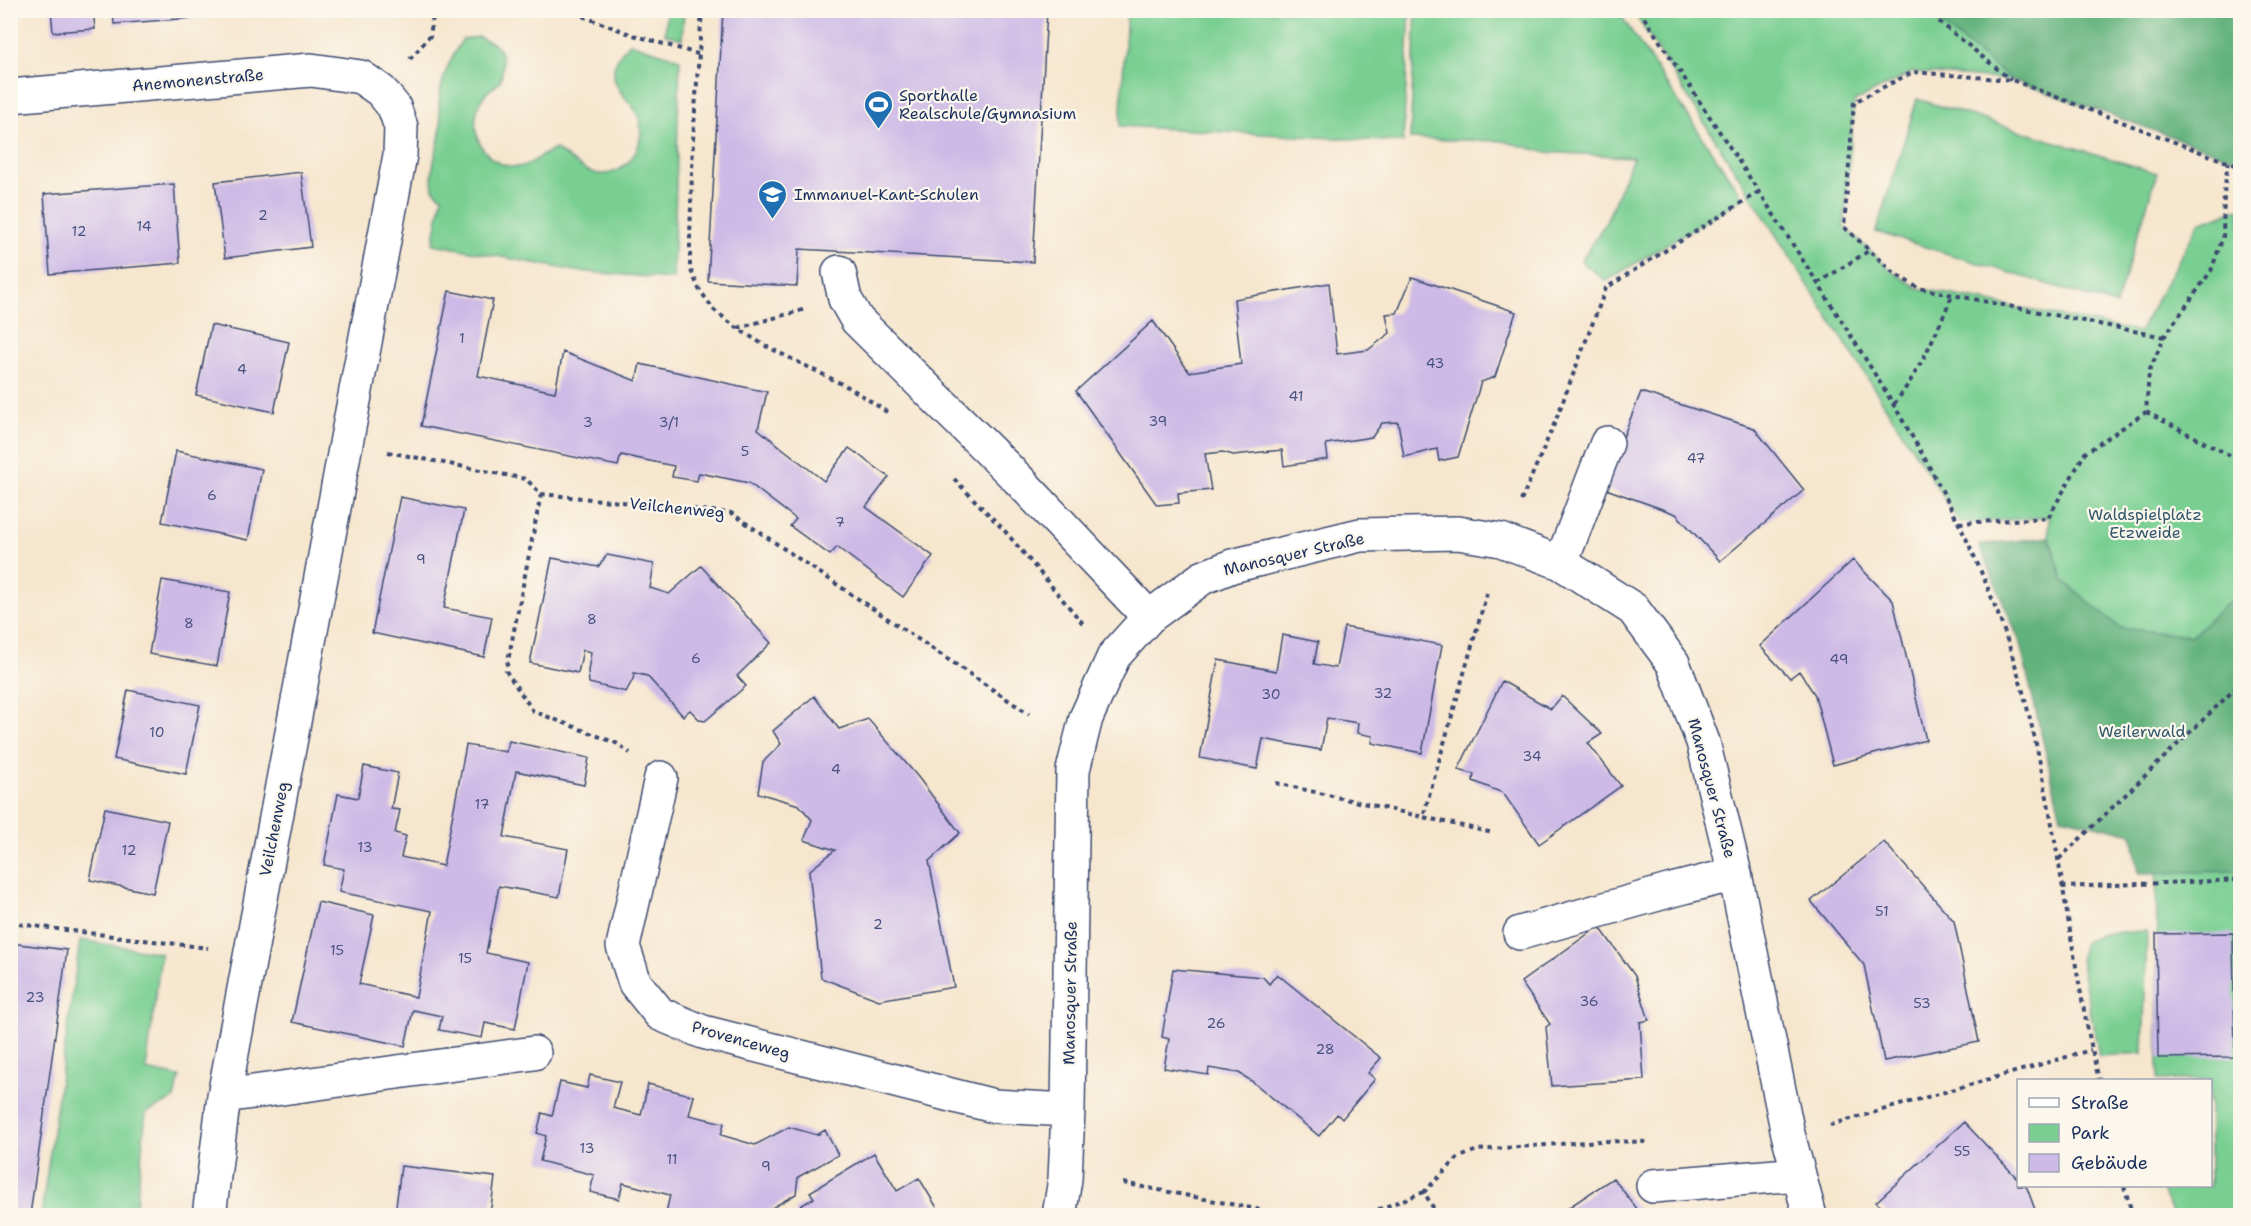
<svg xmlns="http://www.w3.org/2000/svg" width="2251" height="1226" font-family="'Shantell Sans',sans-serif">
<style>
.green{fill:#79cf92;stroke:#4a7f78;stroke-width:1.5}
.forest{fill:#62b27c;stroke:#3e706d;stroke-width:1.5}
.building{fill:#cdbae6}
.lines{fill:none;stroke-linecap:round;stroke-linejoin:round}
.minor-casing{stroke:#3c4a6f;stroke-width:36}
.path{stroke:#3c4a6f;stroke-width:4;stroke-dasharray:4.5 4.5;stroke-linecap:butt}
.minor{stroke:#fff;stroke-width:33}
.labels{text-anchor:middle;dominant-baseline:central;stroke-width:4.5;stroke-linejoin:round;paint-order:stroke}
.number-label{font-size:14px;fill:#485280}
.street-label{font-size:16px;fill:#1b2f5e;stroke:#fbf7ec}
.poi-label{font-size:16px;fill:#1b2f5e;stroke:#fbf7ec;text-anchor:start}
.park-label{font-size:16px;fill:#32576b;stroke:#fbf7ec}
</style>
<rect width="100%" height="100%" fill="#fbf7ec"/>
<filter id="ink" filterUnits="userSpaceOnUse"><feTurbulence type="fractalNoise" baseFrequency=".0167" numOctaves="2"/><feDisplacementMap in="SourceGraphic" scale="12" xChannelSelector="R" yChannelSelector="G"/><feConvolveMatrix kernelMatrix="1 2 1 2 8 2 1 2 1" color-interpolation-filters="sRGB"/></filter>
<filter id="wash" filterUnits="userSpaceOnUse"><feTurbulence type="fractalNoise" baseFrequency=".008" numOctaves="4" result="noise"/><feDisplacementMap in="SourceGraphic" scale="24" xChannelSelector="R" yChannelSelector="G"/><feGaussianBlur stdDeviation="1.35" result="paint"/><feColorMatrix in="noise" values="0 0 0 0 0 0 0 0 0 0 0 0 0 0 0 0 0 1.4 0 .05"/><feComposite in="paint" operator="in"/></filter>
<g filter="url(#wash)">
<rect width="100%" height="100%" fill="#f6e6ce"/>
<!-- green -->
<path class="green" d="M 667,11 L 684,11 L 682,39 L 665,34 Z
M 1127,11 L 1410,11 L 1403,142 L 1120,126 Z
M 1416,11 L 1618,11 L 1743,198 L 1606,281 L 1581,261 L 1606,222 L 1633,157 L 1544,152 L 1503,141 L 1410,139 Z
M 1633,11 L 1925,11 L 2012,80 L 1913,72 L 1854,102 L 1844,227 L 1894,273 L 1918,288 L 2139,332 L 2199,223 L 2240,208 L 2240,592 L 2191,636 L 2120,628 L 2063,585 L 2049,537 L 2049,517 L 1960,523 Z
M 480,37 C 484,40 492,42 496,46 C 504,54 504,71 500,81 C 497,86 490,89 486,93 C 471,112 472,140 489,156 C 495,162 509,168 518,167 C 532,166 542,153 555,149 C 569,157 584,173 600,174 C 628,175 647,144 639,118 C 633,101 615,93 614,75 C 613,61 621,52 630,43 L 680,59 L 673,279 L 576,271 L 433,244 L 442,197 L 433,189 C 429,166 440,146 441,124 C 441,117 439,111 439,105 C 440,81 450,58 463,39 Z
M 1917,99 L 2157,173 L 2116,305 L 1876,232 Z
M 2240,734 L 2240,1215 L 2173,1215 L 2160,1186 L 2210,1186 L 2210,1080 L 2158,1080 L 2156,816 Z
M 2147,931 L 2143,1053 L 2099,1056 L 2080,958 C 2081,951 2082,945 2088,940 C 2100,931 2132,932 2147,931 Z
M 80,940 L 161,953 L 146,1070 L 180,1077 L 174,1099 L 146,1113 L 135,1215 L 41,1215 Z"/>
<!-- forest -->
<path class="forest" d="M 1925,11 L 2240,11 L 2240,161 L 2012,80 Z
M 2049,537 L 2064,581 L 2120,628 L 2191,636 L 2240,592 L 2240,871 L 2139,873 L 2132,834 L 2061,817 L 2019,640 L 1979,545 Z"/>
<g id="blocks">
<!-- building -->
<path class="building" d="M 51,10 L 93,10 L 95,29 L 53,32 Z
M 113,10 L 204,10 L 205,17 L 114,24 Z
M 723,10 L 1047,10 L 1033,262 L 799,249 L 797,286 L 708,281 Z
M 301,172 L 311,247 L 225,258 L 215,182 Z
M 174,184 L 180,263 L 50,274 L 44,194 Z
M 1412,277 L 1516,312 L 1495,377 L 1481,382 L 1458,457 L 1439,461 L 1437,449 L 1404,457 L 1398,422 L 1382,423 L 1372,437 L 1326,444 L 1328,459 L 1284,466 L 1282,450 L 1233,455 L 1223,452 L 1205,454 L 1211,490 L 1178,493 L 1179,503 L 1157,505 L 1076,391 L 1153,321 L 1189,372 L 1241,364 L 1234,299 L 1329,283 L 1337,354 L 1368,350 L 1390,333 L 1386,314 L 1397,313 Z
M 449,291 L 493,300 L 478,376 L 555,392 L 563,352 L 636,381 L 640,364 L 767,392 L 758,429 L 824,481 L 849,448 L 889,477 L 866,507 L 933,556 L 903,597 L 837,547 L 830,555 L 790,526 L 796,519 L 749,483 L 699,473 L 697,481 L 672,477 L 674,466 L 621,455 L 618,466 L 421,426 Z
M 211,325 L 289,342 L 274,412 L 196,395 Z
M 1641,392 L 1754,428 L 1804,490 L 1720,561 L 1676,514 L 1603,488 Z
M 176,451 L 262,469 L 248,540 L 162,522 Z
M 400,497 L 464,510 L 444,608 L 492,617 L 484,657 L 372,633 Z
M 607,555 L 654,564 L 650,588 L 669,594 L 701,566 L 771,643 L 737,676 L 746,686 L 705,721 L 700,720 L 690,710 L 683,716 L 647,676 L 634,673 L 633,679 L 626,692 L 589,683 L 588,671 L 591,652 L 583,650 L 578,673 L 530,663 L 552,558 L 598,567 Z
M 1853,560 L 1893,601 L 1926,740 L 1833,765 L 1815,695 L 1799,671 L 1790,678 L 1760,646 Z
M 162,580 L 230,592 L 217,666 L 149,654 Z
M 1344,627 L 1442,645 L 1422,753 L 1372,743 L 1373,736 L 1357,733 L 1358,723 L 1327,718 L 1321,750 L 1263,739 L 1257,769 L 1200,758 L 1218,660 L 1276,671 L 1282,635 L 1318,642 L 1314,664 L 1336,668 Z
M 1502,681 L 1551,709 L 1562,696 L 1602,734 L 1588,743 L 1621,786 L 1539,844 L 1503,793 L 1473,781 L 1474,774 L 1458,770 Z
M 128,690 L 200,705 L 186,774 L 114,759 Z
M 814,696 L 839,729 L 868,719 L 918,777 L 960,833 L 929,861 L 954,987 L 879,1000 L 821,978 L 809,871 L 835,850 L 804,840 L 812,820 L 799,805 L 758,793 L 763,762 L 781,744 L 773,731 Z
M 509,741 L 589,758 L 584,785 L 516,771 L 504,837 L 568,849 L 559,897 L 499,886 L 486,953 L 528,962 L 515,1029 L 485,1023 L 482,1038 L 439,1030 L 442,1016 L 413,1010 L 405,1046 L 292,1022 L 318,902 L 374,915 L 359,984 L 416,997 L 432,911 L 339,892 L 344,869 L 324,865 L 338,794 L 358,798 L 364,766 L 398,773 L 391,809 L 400,810 L 395,833 L 406,836 L 401,857 L 443,866 L 466,745 L 506,752 Z
M 105,808 L 168,821 L 153,893 L 90,880 Z
M 1884,842 L 1954,921 L 1979,1042 L 1884,1061 L 1864,965 L 1811,901 Z
M 1599,926 L 1635,976 L 1649,1020 L 1640,1022 L 1644,1080 L 1552,1086 L 1546,1027 L 1550,1024 L 1521,982 Z
M 2233,933 L 2235,1057 L 2158,1058 L 2156,934 Z
M 10,943 L 67,950 L 30,1215 L 10,1215 Z
M 1173,969 L 1263,977 L 1269,984 L 1277,974 L 1381,1058 L 1368,1073 L 1375,1079 L 1342,1119 L 1337,1114 L 1319,1136 L 1253,1082 L 1239,1073 L 1209,1068 L 1208,1075 L 1164,1068 L 1169,1039 L 1162,1037 Z
M 590,1075 L 620,1082 L 613,1108 L 641,1115 L 648,1084 L 694,1096 L 689,1115 L 724,1123 L 721,1135 L 755,1145 L 789,1127 L 817,1135 L 825,1130 L 838,1155 L 798,1177 L 796,1194 L 760,1215 L 675,1215 L 666,1213 L 670,1195 L 623,1183 L 619,1199 L 590,1192 L 594,1175 L 540,1161 L 546,1136 L 537,1133 L 542,1113 L 552,1116 L 560,1082 L 587,1088 Z
M 1964,1122 L 2018,1179 L 2018,1186 L 2025,1186 L 2027,1188 L 2037,1215 L 1890,1215 L 1876,1202 Z
M 874,1153 L 897,1191 L 919,1178 L 939,1211 L 931,1215 L 797,1215 L 794,1210 L 814,1198 L 810,1192 Z
M 401,1166 L 495,1177 L 490,1215 L 395,1215 Z
M 1613,1178 L 1642,1215 L 1557,1215 Z"/>
</g>
</g>
<g filter="url(#ink)">
<use href="#blocks" fill-opacity="0" stroke="#3c4a6f" stroke-width="1.5"/>
<g class="lines">
<defs>
<path id="minor" d="M 10,96 L 311,70 L 361,77 L 381,91 L 394,107 L 401,127 L 400,155 L 224,1096 L 209,1216
M 839,272 L 845,299 L 857,320 L 1018,479 L 1149,617
M 1561,563 L 1607,443
M 661,778 L 623,946 L 635,983 L 660,1014 L 703,1032 L 994,1106 L 1068,1110
M 1520,933 L 1672,890 L 1735,874
M 224,1096 L 534,1053
M 1653,1186 L 1799,1174
M 1059,1216 L 1065,1179 L 1068,1110 L 1073,770 L 1086,718 L 1114,656 L 1149,617 L 1202,578 L 1232,566 L 1360,535 L 1458,533 L 1501,540 L 1561,563 L 1633,609 L 1673,663 L 1703,742 L 1735,874 L 1788,1134 L 1810,1216"/>
</defs>
<!-- minor casing -->
<use href="#minor" class="minor-casing"/>
<!-- path -->
<path class="path" d="M 566,10 L 633,35 L 698,54
M 702,10 L 693,139 L 690,238 L 690,268 L 699,289 L 714,310 L 737,328 L 764,345 L 852,389 L 887,412
M 1639,10 C 1705,109 1770,208 1834,309 C 1898,410 1963,514 2003,628 C 2055,774 2063,931 2099,1080
M 1925,10 L 2011,80
M 410,59 L 430,36 L 434,10
M 1818,283 L 1870,250
M 738,328 L 806,309
M 2164,337 L 1918,288 L 1894,273 L 1844,227 L 1854,102 L 1913,72 L 2012,80 L 2240,167
M 1894,404 C 1921,369 1935,335 1952,296
M 2146,412 L 2233,457 L 2240,453
M 388,452 L 526,479 L 541,494 L 731,513 L 1029,714
M 954,479 L 1004,530 L 1085,626
M 541,494 L 506,671 L 533,711 L 616,743 L 630,753
M 1521,501 L 1555,422 L 1606,288 L 1760,191
M 1959,523 L 2048,518 L 2085,453 L 2146,412 L 2149,372 L 2164,337 L 2211,271 L 2223,237 L 2224,193 L 2228,162
M 1487,593 L 1423,817 L 1493,833
M 1276,783 L 1423,817
M 2059,859 L 2240,684
M 2062,887 L 2240,880
M 10,923 L 208,948
M 1830,1125 L 2091,1050
M 1123,1183 L 1292,1216
M 2124,1186 L 2133,1216
M 1361,1216 L 1424,1192
M 1438,1216 L 1424,1192 L 1458,1158 L 1477,1150 L 1600,1141 L 1650,1142"/>
<!-- minor -->
<use href="#minor" class="minor"/>
</g>
</g>
<!-- icons -->
<defs>
<symbol id="stadium-pin" viewBox="-11 -11 22 30"><path d="M0 17L-7.5 6A9.5 9.5 0 1 1 7.5 6Z" fill="#1f6fb2" stroke="#fbf7ec"/><path d="M0-5a6.5 5 0 1 0 0 10a6.5 5 0 1 0 0-10ZM-3.5-1.8h7v3.6h-7Z" fill="#fff"/></symbol>
<symbol id="school-pin" viewBox="-11 -11 22 30"><path d="M0 17L-7.5 6A9.5 9.5 0 1 1 7.5 6Z" fill="#1f6fb2" stroke="#fbf7ec"/><path d="M0-5L7-2L0 1L-7-2ZM-4 1L0 2.5L4 1V4Q0 6-4 4Z" fill="#fff"/></symbol>
</defs>
<g fill-rule="evenodd">
<use href="#stadium-pin" x="862" y="88" width="33" height="45"/>
<use href="#school-pin" x="756" y="178" width="33" height="45"/>
</g>
<g class="labels">
<!-- number labels -->
<g class="number-label">
<text x="263" y="215">2</text>
<text x="144" y="226">14</text>
<text x="79" y="231">12</text>
<text x="462" y="338">1</text>
<text x="1435" y="363">43</text>
<text x="242" y="369">4</text>
<text x="1296" y="396">41</text>
<text x="1158" y="421">39</text>
<text x="588" y="422">3</text>
<text x="669" y="422">3/1</text>
<text x="745" y="451">5</text>
<text x="1696" y="458">47</text>
<text x="212" y="495">6</text>
<text x="840" y="522">7</text>
<text x="421" y="559">9</text>
<text x="592" y="619">8</text>
<text x="189" y="623">8</text>
<text x="696" y="658">6</text>
<text x="1839" y="659">49</text>
<text x="1383" y="693">32</text>
<text x="1271" y="694">30</text>
<text x="157" y="732">10</text>
<text x="1532" y="756">34</text>
<text x="836" y="769">4</text>
<text x="482" y="804">17</text>
<text x="365" y="847">13</text>
<text x="129" y="850">12</text>
<text x="1882" y="911">51</text>
<text x="878" y="924">2</text>
<text x="337" y="950">15</text>
<text x="465" y="958">15</text>
<text x="35" y="997">23</text>
<text x="1589" y="1001">36</text>
<text x="1922" y="1003">53</text>
<text x="1216" y="1023">26</text>
<text x="1325" y="1049">28</text>
<text x="587" y="1148">13</text>
<text x="1962" y="1151">55</text>
<text x="672" y="1159">11</text>
<text x="766" y="1166">9</text>
</g>
<!-- street labels -->
<g class="street-label">
<text transform="translate(198 80) rotate(-5)">Anemonenstraße</text>
<text transform="translate(677 508) rotate(6)">Veilchenweg</text>
<text transform="translate(1294 554) rotate(-13)">Manosquer Straße</text>
<text transform="translate(1712 788) rotate(75)">Manosquer Straße</text>
<text transform="translate(274 829) rotate(-79)">Veilchenweg</text>
<text transform="translate(1070 993) rotate(-89)">Manosquer Straße</text>
<text transform="translate(741 1040) rotate(16)">Provenceweg</text>
</g>
<!-- poi labels -->
<g class="poi-label">
<text x="899" y="95">Sporthalle<tspan x="899" dy="18">Realschule/Gymnasium</tspan></text>
<text x="794" y="194">Immanuel-Kant-Schulen</text>
</g>
<!-- park labels -->
<g class="park-label">
<text x="2145" y="514">Waldspielplatz<tspan x="2145" dy="18">Etzweide</tspan></text>
<text x="2142" y="731">Weilerwald</text>
</g>
</g>
<!-- margin -->
<rect width="2251" height="1226" fill="none" stroke="#fbf7ec" stroke-width="36"/>
<!-- legend -->
<rect x="2017" y="1079" width="195" height="108" fill="#fbf7ec" stroke="#a1a7b3" stroke-width="1.5"/>
<rect x="2029" y="1098" width="30" height="9" fill="#ffffff" stroke="#a1a7b3" stroke-width="1.5"/>
<text x="2071" y="1109" font-size="18" fill="#1b2f5e">Straße</text>
<rect x="2029" y="1124" width="30" height="18" fill="#79cf92" stroke="#a1a7b3" stroke-width="1.5"/>
<text x="2071" y="1139" font-size="18" fill="#1b2f5e">Park</text>
<rect x="2029" y="1154" width="30" height="18" fill="#cdbae6" stroke="#a1a7b3" stroke-width="1.5"/>
<text x="2071" y="1169" font-size="18" fill="#1b2f5e">Gebäude</text>
</svg>
